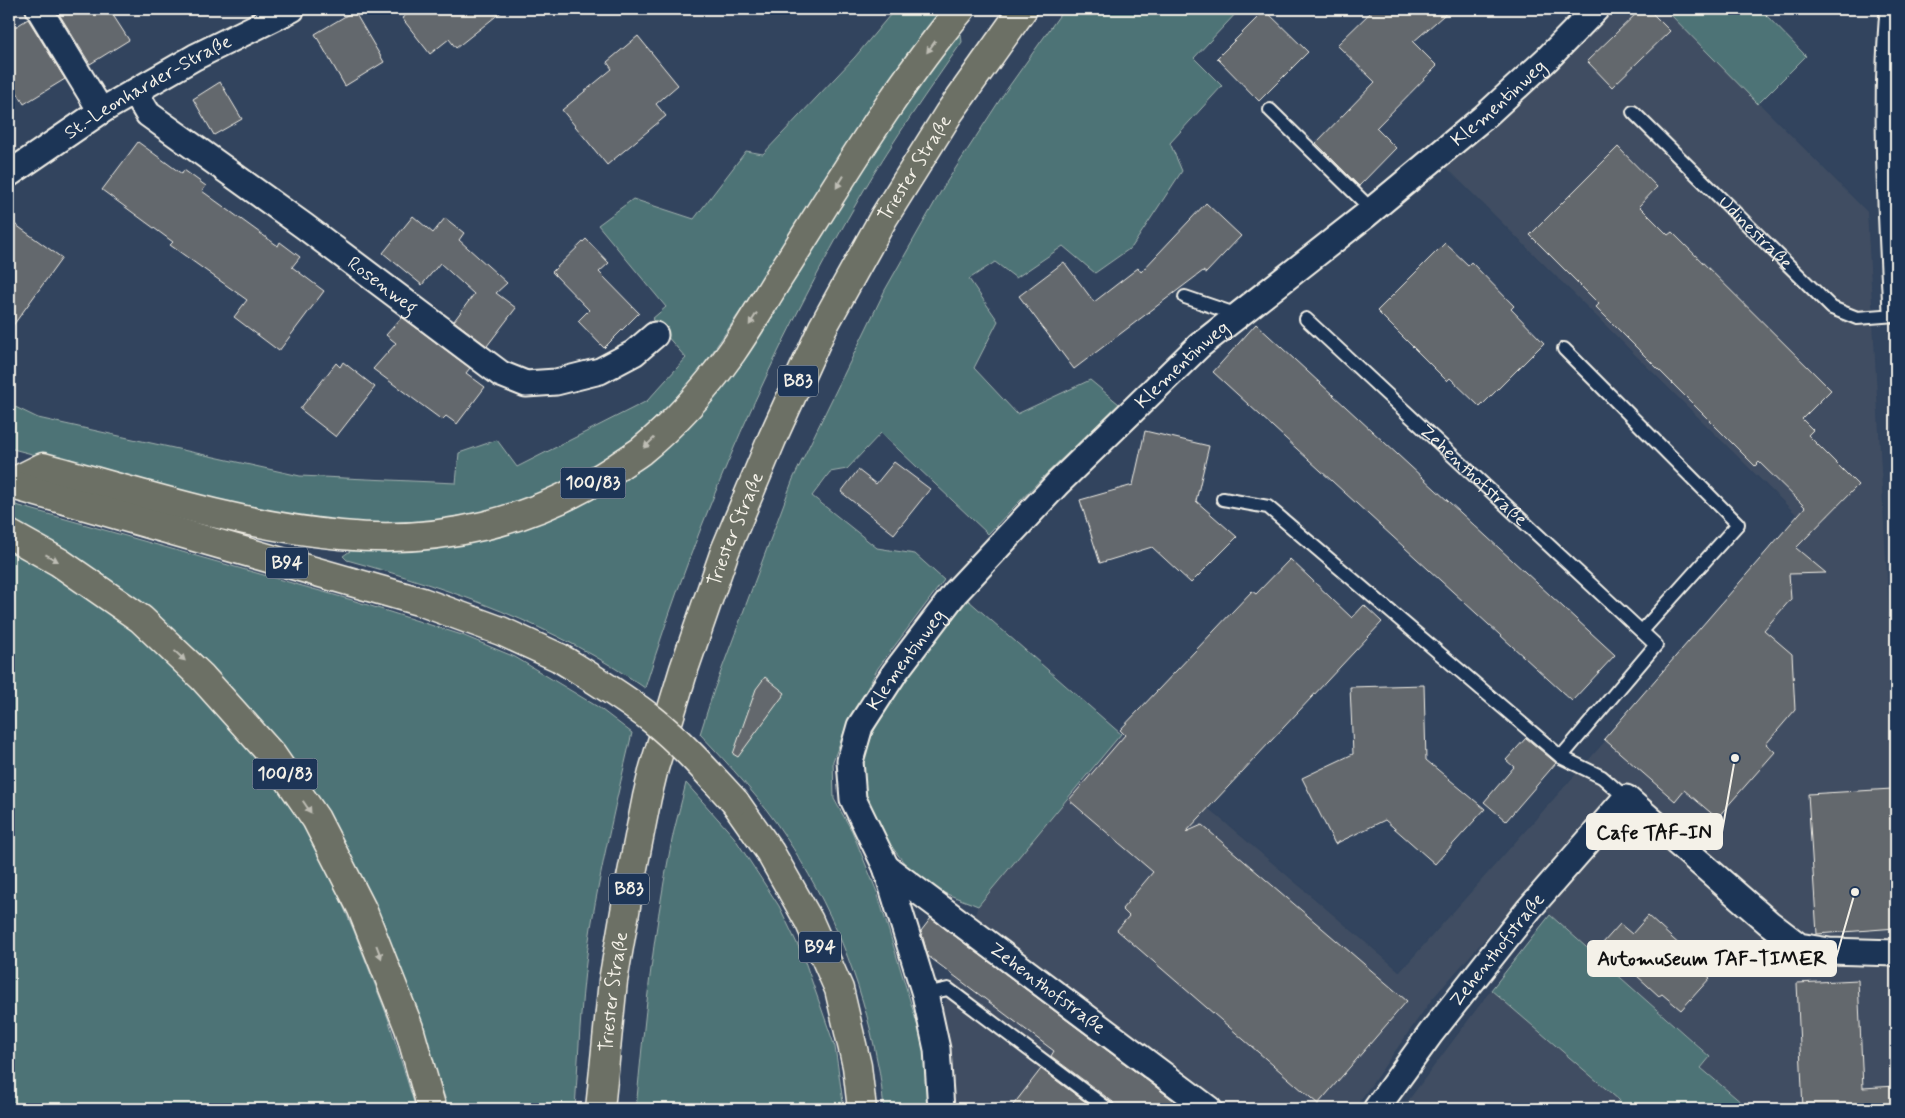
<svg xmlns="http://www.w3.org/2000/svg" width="1905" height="1118" font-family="Mynerve,sans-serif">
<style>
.built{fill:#414e62}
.green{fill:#4e7376;stroke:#a1b2af}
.building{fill:#63676d;stroke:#f4f1e8}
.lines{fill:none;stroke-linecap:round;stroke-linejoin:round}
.service-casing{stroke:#f4f1e8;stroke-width:16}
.minor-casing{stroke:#f4f1e8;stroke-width:29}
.primary-casing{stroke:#f4f1e8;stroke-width:31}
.service{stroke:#1d3557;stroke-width:12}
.minor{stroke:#1d3557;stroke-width:25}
.primary{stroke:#6c7065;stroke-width:28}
.primary-bridge-casing{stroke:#f4f1e8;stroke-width:31;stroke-linecap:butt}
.primary-bridge{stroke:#6c7065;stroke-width:28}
.oneway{fill:#bebdb4}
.labels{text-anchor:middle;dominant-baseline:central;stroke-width:4.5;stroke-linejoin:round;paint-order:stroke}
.shield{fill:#1d3557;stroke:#b4b9bc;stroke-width:1}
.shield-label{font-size:18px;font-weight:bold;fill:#f4f1e8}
.street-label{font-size:19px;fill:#f4f1e8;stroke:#1d3557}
.leader{fill:none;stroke:#f4f1e8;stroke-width:2}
.callout-dot{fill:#f4f1e8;stroke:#1d3557;stroke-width:2}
.callout{fill:#f4f1e8;stroke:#f4f1e8;stroke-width:2}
.callout-label{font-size:20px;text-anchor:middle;font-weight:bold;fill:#111}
</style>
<rect width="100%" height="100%" fill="#32445e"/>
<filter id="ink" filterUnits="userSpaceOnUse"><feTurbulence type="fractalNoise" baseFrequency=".02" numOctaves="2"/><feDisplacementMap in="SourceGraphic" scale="10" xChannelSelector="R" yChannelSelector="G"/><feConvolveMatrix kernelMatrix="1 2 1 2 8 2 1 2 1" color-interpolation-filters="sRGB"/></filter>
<g filter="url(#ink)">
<!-- built -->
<path class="built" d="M 1617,9 L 1665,9 L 1867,212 L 1896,746 L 1896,1109 L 1749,1109 L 1701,1067 L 1710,1056 L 1550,915 L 1527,891 L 1432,999 L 1354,1109 L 952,1109 L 941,1012 L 978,906 L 1121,734 L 1400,972 L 1802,520 L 1446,167 Z
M 1491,990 L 1619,1100 L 1611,1109 L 1402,1109 Z"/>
<!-- green -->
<path class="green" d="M 895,9 L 944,9 L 884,87 L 771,266 L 699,372 L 671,404 L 632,439 L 585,471 L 550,489 L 505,507 L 453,520 L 402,525 L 343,525 L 185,494 L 9,448 L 9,404 L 38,418 L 300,476 L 456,483 L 459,453 L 497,440 L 517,467 L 647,401 L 686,358 L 652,319 L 666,307 L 598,225 L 633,199 L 694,219 L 746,151 L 763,154 L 855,57 Z
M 1064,9 L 1240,9 L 1194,58 L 1222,86 L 1170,143 L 1182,171 L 1132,247 L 1095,273 L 1063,246 L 1016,278 L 995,262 L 969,279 L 998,321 L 974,368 L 1017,414 L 1090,380 L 1119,404 L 1047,473 L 988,534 L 881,433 L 847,469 L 830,472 L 812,496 L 877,548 L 915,554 L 944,580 L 878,668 L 844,732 L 833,761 L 834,799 L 852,831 L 877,892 L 923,1043 L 929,1080 L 931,1109 L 884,1109 C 882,1093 881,1076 877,1060 C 862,981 830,903 785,836 C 761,799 730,766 700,734 L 714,690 L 793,479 L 885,290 L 944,186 L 1005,92 Z
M 1665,9 L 1760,9 L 1806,56 L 1758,104 Z
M 961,34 L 962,42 C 928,91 894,139 864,190 C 773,347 699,514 645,688 C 555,625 452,589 347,560 L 343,556 L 350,551 L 410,551 L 461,544 L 508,534 L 543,522 L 575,509 L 618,483 L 661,450 L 767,322 L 900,110 L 951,36 Z
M 9,503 L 352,600 L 462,635 L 515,657 L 598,707 L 632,733 C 617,797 602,862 591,927 C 581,987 579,1049 575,1109 L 449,1109 L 404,980 L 291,760 L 246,705 L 202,656 L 153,613 L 101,573 L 51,541 L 9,519 Z
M 9,551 L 26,557 L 97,601 L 160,651 L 221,713 L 277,782 L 318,848 L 354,931 L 388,1018 L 416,1109 L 9,1109 Z
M 968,600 L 1121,734 L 978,906 C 961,899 941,893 926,884 C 912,876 891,846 882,832 C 872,817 864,802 863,783 C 857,724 933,644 968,600 Z
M 686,783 L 734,837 L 779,906 L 803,956 L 835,1047 L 844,1109 L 636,1109 C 644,1023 653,935 670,850 C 674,827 681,805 686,783 Z
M 1550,915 L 1710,1057 L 1701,1068 L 1749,1109 L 1611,1109 L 1619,1100 L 1491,990 Z"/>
<!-- building -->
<path class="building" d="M 56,9 L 109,9 L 129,40 L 90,64 Z
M 414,9 L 505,9 L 456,48 L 449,39 L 430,54 L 402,18 Z
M 1374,9 L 1451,9 L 1413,42 L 1437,66 L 1376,128 L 1396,148 L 1359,186 L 1316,143 L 1375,82 L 1337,45 Z
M 1641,9 L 1648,9 L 1670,31 L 1612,87 L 1587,61 Z
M 1265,10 L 1308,52 L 1259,101 L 1217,58 Z
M 354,11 L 384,62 L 345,86 L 315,34 Z
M 28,19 L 65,79 L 24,104 L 9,79 L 9,31 Z
M 638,36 L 678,85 L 656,104 L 666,116 L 607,165 L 562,110 L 612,69 L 607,62 Z
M 220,82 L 242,119 L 214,135 L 193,99 Z
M 138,142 L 182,174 L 184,170 L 206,186 L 202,191 L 278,246 L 280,242 L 300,257 L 292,267 L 324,291 L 279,351 L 234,317 L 247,300 L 170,245 L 173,242 L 102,190 Z
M 1618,147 L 1657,187 L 1639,206 L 1668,235 L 1672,232 L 1831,390 L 1802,419 L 1813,430 L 1808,435 L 1858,485 L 1796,548 L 1826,573 L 1789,574 L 1791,599 L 1764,630 L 1792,654 L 1795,710 L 1766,744 L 1775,752 L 1717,818 L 1684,790 L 1675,801 L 1604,739 L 1805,507 L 1759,462 L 1755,466 L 1596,307 L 1599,304 L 1530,235 Z
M 1206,203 L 1241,236 L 1206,273 L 1203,271 L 1074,369 L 1019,296 L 1064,262 L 1094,302 L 1138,268 L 1141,272 Z
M 413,216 L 433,233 L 445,218 L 464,233 L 459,240 L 507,283 L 496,293 L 516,308 L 487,346 L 454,321 L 474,294 L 440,263 L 422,285 L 383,253 Z
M 9,220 L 62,258 L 9,331 Z
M 586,239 L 609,263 L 599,272 L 639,313 L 604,348 L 578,321 L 589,310 L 552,272 Z
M 1445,243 L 1468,265 L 1471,262 L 1514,306 L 1511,309 L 1544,343 L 1480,407 L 1450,378 L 1447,381 L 1377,311 Z
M 402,317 L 470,368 L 466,373 L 485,387 L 457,424 L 446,416 L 442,420 L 373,369 L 396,343 L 386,335 Z
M 1256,324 L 1615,655 L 1572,701 L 1213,372 Z
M 343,362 L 375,387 L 336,437 L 300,409 L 336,363 L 340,367 Z
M 1145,431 L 1209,446 L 1196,501 L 1237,537 L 1191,583 L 1152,547 L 1100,563 L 1080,500 L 1133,485 Z
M 894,462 L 930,489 L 894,534 L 841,492 L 858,470 L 876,484 Z
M 1290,559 L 1352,618 L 1364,605 L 1382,622 L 1186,832 L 1202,825 L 1407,1001 L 1318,1104 L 1117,930 L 1129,916 L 1122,909 L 1153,872 L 1069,800 L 1125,735 L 1120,730 L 1252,591 L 1256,594 Z
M 765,677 L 785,693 L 738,757 L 733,754 L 756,689 Z
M 1424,685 L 1426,760 L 1485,809 L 1435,864 L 1385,820 L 1335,844 L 1302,778 L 1353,754 L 1350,687 Z
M 1526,738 L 1556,763 L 1506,821 L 1484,802 L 1514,767 L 1506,760 Z
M 1892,789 L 1896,857 L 1896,928 L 1817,934 L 1808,794 Z
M 1648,916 L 1694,958 L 1691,961 L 1710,978 L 1681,1010 L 1662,994 L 1659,996 L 1602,944 L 1620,924 L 1632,934 Z
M 931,918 L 1185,1109 L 1116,1109 L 1113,1102 L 1051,1056 L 1054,1051 L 928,956 L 921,931 Z
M 1858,980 L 1863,1088 L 1896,1086 L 1896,1109 L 1803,1109 L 1797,983 Z
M 1041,1069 L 1095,1109 L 1010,1109 Z"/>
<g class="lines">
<defs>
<g id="service">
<path d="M 1270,110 L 1371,209"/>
<path id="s1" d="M 1633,112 L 1832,308 L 1857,318 L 1896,315"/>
<path d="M 1185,297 L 1238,315"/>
<path id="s2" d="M 1306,319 L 1656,645 L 1561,757"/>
<path d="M 1564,349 L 1738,524 L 1642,631"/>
<path d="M 1223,499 L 1268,507 L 1561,757 L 1602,777 L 1626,798"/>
<path d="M 925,994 L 948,989 L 1108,1109"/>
</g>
<g id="minor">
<path d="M 39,9 L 101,111"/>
<path d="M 1893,9 C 1885,109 1891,209 1896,310"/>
<path id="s3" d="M 135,92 L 148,114 L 304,226 L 501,374 L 526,384 L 556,382 L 600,371 L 634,353 L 655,335"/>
<path id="s4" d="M 9,174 L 101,111 L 195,57 L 292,9"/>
<path id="s5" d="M 886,867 L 1209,1109"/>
<path id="s6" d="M 941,1109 L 937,1049 L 925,994 L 886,867 L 853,799 L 850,761 L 860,726 L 895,672 L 955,593 L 1058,483 L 1199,346 L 1366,215 L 1484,117 L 1547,59 L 1596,9"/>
<path id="s7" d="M 1376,1109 L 1431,1033 L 1529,909 L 1626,798 L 1769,923 L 1799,946 L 1829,951 L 1896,953"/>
</g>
<g id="primary">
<path d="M 9,484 L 43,467 C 141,493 240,526 341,535 C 440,545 534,522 616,468 C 624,462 633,457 641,451 C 674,424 707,387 732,352 C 748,329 762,305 776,282 C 835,190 890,94 961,9"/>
<path d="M 9,484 L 422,602 L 501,631 L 560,658"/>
<path d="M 9,534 L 59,562 L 141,619 L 202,677 L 272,755 L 316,819 L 362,909 L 409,1028 L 432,1109"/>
<path d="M 735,802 L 770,852 L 809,921 L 839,989 L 857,1066 L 862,1109"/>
<path id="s8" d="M 600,1109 L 613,981 L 630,883 L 647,797 L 654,768 L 684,669 L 725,551 L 772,439 L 823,327 L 884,217 L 949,113 L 1023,9"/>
</g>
</defs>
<!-- service casing -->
<use href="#service" class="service-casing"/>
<!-- minor casing -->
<use href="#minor" class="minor-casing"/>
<!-- primary casing -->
<use href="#primary" class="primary-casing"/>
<!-- service -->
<use href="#service" class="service"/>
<!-- minor -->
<use href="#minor" class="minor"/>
<!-- primary -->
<use href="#primary" class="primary"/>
<defs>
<path id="primary-bridge" d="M 560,658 C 592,678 624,697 653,720 C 683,744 709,774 735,802"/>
</defs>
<!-- primary-bridge casing -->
<use href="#primary-bridge" class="primary-bridge-casing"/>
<!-- primary-bridge -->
<use href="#primary-bridge" class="primary-bridge"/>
</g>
<!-- one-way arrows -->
<defs><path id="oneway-solid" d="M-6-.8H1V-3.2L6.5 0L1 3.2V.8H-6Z" transform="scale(1.25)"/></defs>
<g class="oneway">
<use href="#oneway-solid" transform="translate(931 47) rotate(126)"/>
<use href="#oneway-solid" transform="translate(840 182) rotate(122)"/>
<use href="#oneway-solid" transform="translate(753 319) rotate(122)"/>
<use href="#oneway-solid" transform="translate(649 443) rotate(136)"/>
<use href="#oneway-solid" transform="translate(52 558) rotate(29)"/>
<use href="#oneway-solid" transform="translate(180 656) rotate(43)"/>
<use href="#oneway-solid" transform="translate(307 807) rotate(56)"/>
<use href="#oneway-solid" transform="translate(379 952) rotate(69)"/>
</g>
</g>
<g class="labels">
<!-- shield labels -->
<g class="shield">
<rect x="778" y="365.5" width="40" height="31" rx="4"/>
<rect x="560.5" y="467.5" width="65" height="31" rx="4"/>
<rect x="266" y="547.5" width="42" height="31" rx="4"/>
<rect x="252.5" y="758.5" width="65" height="31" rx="4"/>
<rect x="609" y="873.5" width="40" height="31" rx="4"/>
<rect x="799" y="931.5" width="42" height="31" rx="4"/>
</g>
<g class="shield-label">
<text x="798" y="381">B83</text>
<text x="593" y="483">100/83</text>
<text x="287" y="563">B94</text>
<text x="285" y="774">100/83</text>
<text x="629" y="889">B83</text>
<text x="820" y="947">B94</text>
</g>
<!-- street labels -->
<g class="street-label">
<text stroke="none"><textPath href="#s4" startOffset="164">St.-Leonharder-Straße</textPath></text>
<text stroke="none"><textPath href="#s6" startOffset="1296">Klementinweg</textPath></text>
<text stroke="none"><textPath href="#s8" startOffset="1002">Triester Straße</textPath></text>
<text stroke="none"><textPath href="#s1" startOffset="172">Udinestraße</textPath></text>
<text stroke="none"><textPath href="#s3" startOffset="316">Rosenweg</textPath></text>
<text stroke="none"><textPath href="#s6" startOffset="885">Klementinweg</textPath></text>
<text stroke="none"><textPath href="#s2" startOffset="229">Zehenthofstraße</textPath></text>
<text stroke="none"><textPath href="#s8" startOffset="598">Triester Straße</textPath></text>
<text stroke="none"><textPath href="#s6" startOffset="480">Klementinweg</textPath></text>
<text stroke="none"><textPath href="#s7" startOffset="200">Zehenthofstraße</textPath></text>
<text stroke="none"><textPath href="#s5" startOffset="202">Zehenthofstraße</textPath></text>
<text stroke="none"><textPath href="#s8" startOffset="118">Triester Straße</textPath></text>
</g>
</g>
<!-- callouts -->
<path class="leader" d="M1735 758L1722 832M1855 892L1836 958"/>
<g class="callout-dot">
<circle cx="1735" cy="758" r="5"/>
<circle cx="1855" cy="892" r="5"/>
</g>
<g class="callout">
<rect x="1587" y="814" width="135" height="35" rx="5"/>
<rect x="1588" y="941" width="248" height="35" rx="5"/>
</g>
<g class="callout-label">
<text x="1654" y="839">Cafe TAF-IN</text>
<text x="1712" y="965">Automuseum TAF-TIMER</text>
</g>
<!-- margin -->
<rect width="1905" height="1118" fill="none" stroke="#1d3557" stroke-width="30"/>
<rect x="15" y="15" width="1875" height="1088" fill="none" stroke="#f4f1e8" stroke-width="2" filter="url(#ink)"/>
</svg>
